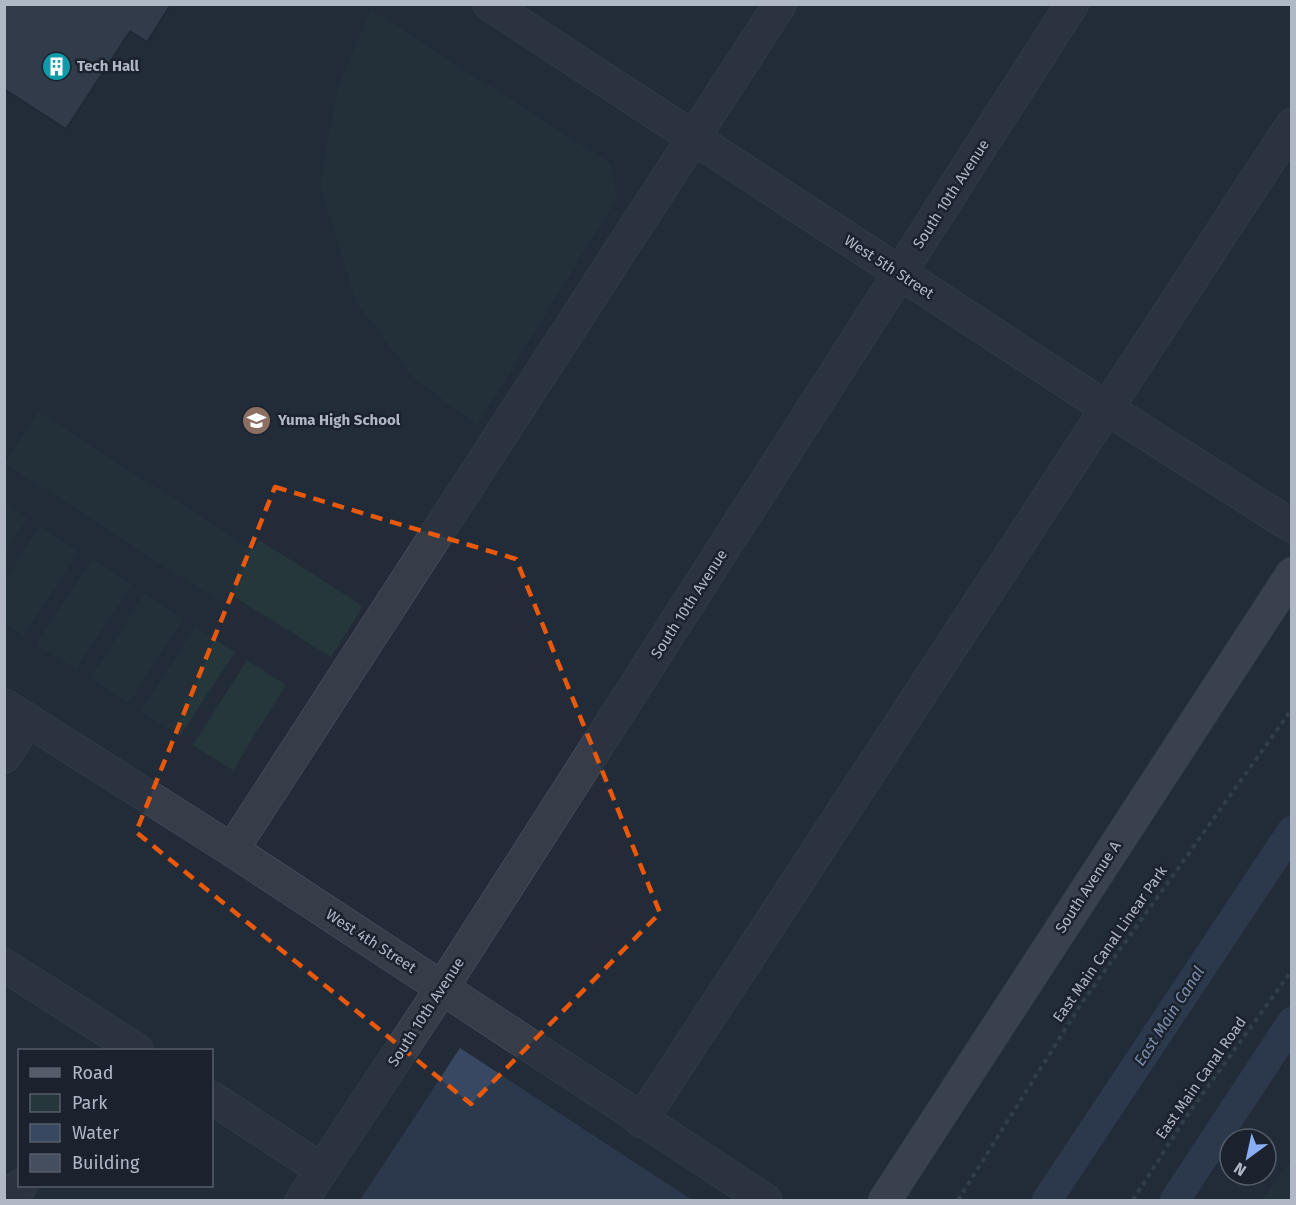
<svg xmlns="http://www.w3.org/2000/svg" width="1296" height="1205" font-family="'Fira Sans',sans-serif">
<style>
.green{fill:#25373a}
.water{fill:#394862}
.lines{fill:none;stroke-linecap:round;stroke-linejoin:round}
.canal{stroke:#394862;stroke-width:30}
.building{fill:#444e5e;stroke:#1d2430;stroke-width:1.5}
.minor-casing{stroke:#515864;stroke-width:34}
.major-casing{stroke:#3f4652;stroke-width:34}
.path{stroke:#425457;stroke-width:4;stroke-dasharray:4.5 4.5;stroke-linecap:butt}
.minor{stroke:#363d49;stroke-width:33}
.major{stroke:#545c69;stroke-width:33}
.marked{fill:none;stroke:#e8590c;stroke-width:4.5;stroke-dasharray:12 8;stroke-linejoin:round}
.labels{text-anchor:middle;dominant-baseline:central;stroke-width:5;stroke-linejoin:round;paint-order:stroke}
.poi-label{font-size:15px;font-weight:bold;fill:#b1b8c5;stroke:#1b222e;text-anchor:start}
.street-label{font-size:15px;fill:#b1b8c5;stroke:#1b222e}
.water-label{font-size:16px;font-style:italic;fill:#7b8eac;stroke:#1b222e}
</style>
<rect width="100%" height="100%" fill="#232b39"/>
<!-- green -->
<path class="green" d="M 371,10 L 611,164 L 617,198 L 477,425 L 413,377 L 357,302 L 320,186 L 338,88 Z
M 38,412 L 253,550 L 259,540 L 363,606 L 331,657 L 227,592 L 220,602 L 5,463 Z
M 5,504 L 27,519 L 5,553 Z
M 40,526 L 78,551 L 24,636 L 5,623 L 5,581 Z
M 92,559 L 131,584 L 76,669 L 37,644 Z
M 145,594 L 183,619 L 129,703 L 90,678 Z
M 195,627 L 235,652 L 180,736 L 141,711 Z
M 247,660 L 286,685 L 233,770 L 193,745 Z
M 1291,1162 L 1291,1200 L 1262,1200 L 1287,1166 Z"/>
<!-- water -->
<path class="water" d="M 460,1048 L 692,1200 L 360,1200 Z"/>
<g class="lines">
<!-- canal -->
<path class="canal" d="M 1047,1200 L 1292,831
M 1175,1200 L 1292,1022"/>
</g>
<!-- building -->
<path class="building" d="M 4,4 L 171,4 L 147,42 L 130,31 L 66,129 L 4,89 Z"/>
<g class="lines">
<defs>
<path id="minor" d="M 489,4 L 1108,409 L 1292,526
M 4,705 L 232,850 L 765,1200
M 4,757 L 28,720
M 232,850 L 780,4
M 4,965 L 137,1050
M 212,1098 L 322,1170
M 641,1121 L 1292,125
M 10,1200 L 20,1186
M 302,1200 L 442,988 L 1072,4"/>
<path id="major" d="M 885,1200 L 1292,574"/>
</defs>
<!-- minor casing -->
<use href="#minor" class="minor-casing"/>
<!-- major casing -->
<use href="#major" class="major-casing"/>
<!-- path -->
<path class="path" d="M 958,1200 L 1081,1004 L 1292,709
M 1133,1200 L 1186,1117 L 1292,970"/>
<!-- minor -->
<use href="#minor" class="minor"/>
<!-- major -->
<use href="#major" class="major"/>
</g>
<!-- marked area -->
<path d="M0 0H1296V1205H0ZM 275,487 L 516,559 L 660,913 L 471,1104 L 136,832 Z" fill="#232b39" fill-opacity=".55" fill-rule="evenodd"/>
<path class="marked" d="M 275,487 L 516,559 L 660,913 L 471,1104 L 136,832 Z"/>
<!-- icons -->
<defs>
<symbol id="building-disc" viewBox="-11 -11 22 22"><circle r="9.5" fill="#0f9aa8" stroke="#1b222e"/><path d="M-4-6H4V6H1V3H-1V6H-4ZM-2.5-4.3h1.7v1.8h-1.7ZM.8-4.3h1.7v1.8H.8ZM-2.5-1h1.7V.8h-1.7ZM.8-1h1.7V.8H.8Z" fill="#fff"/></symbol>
<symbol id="school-disc" viewBox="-11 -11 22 22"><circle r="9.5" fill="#8d6e63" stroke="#1b222e"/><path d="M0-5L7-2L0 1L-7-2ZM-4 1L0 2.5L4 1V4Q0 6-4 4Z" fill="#fff"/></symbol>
</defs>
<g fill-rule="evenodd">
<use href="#building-disc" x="40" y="50" width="33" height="33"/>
<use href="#school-disc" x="240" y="404" width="33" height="33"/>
</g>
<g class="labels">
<!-- poi labels -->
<g class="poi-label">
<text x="77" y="66">Tech Hall</text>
<text x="278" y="420">Yuma High School</text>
</g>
<!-- street labels -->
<g class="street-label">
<text transform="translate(951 194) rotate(-57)">South 10th Avenue</text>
<text transform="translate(889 267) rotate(33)">West 5th Street</text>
<text transform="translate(689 604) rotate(-57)">South 10th Avenue</text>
<text transform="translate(1088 887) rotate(-57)">South Avenue A</text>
<text transform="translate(371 941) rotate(33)">West 4th Street</text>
<text transform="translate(1110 944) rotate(-55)">East Main Canal Linear Park</text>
<text transform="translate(426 1012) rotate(-57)">South 10th Avenue</text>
<text transform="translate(1201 1078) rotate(-55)">East Main Canal Road</text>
</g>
<!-- water labels -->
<g class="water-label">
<text transform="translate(1169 1016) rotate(-57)">East Main Canal</text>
</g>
</g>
<!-- border -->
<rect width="1296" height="1205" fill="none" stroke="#b1b8c5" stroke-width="12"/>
<!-- legend -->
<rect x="18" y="1049" width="195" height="138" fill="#1b222e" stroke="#575e6a" stroke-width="1.5"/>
<rect x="30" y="1068" width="30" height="9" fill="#545c69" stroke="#575e6a" stroke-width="1.5"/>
<text x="72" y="1079" font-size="18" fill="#b1b8c5">Road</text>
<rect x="30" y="1094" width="30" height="18" fill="#25373a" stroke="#575e6a" stroke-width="1.5"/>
<text x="72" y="1109" font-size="18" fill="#b1b8c5">Park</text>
<rect x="30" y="1124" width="30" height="18" fill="#394862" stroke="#575e6a" stroke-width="1.5"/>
<text x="72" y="1139" font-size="18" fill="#b1b8c5">Water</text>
<rect x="30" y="1154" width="30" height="18" fill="#444e5e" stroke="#575e6a" stroke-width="1.5"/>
<text x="72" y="1169" font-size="18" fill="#b1b8c5">Building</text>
<!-- north arrow -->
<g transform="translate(1248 1157) rotate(213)"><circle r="28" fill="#1b222e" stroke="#575e6a" stroke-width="1.5"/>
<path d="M0-4.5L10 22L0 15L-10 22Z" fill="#89aef3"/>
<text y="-9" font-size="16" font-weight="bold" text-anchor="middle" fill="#b1b8c5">N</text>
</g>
</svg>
